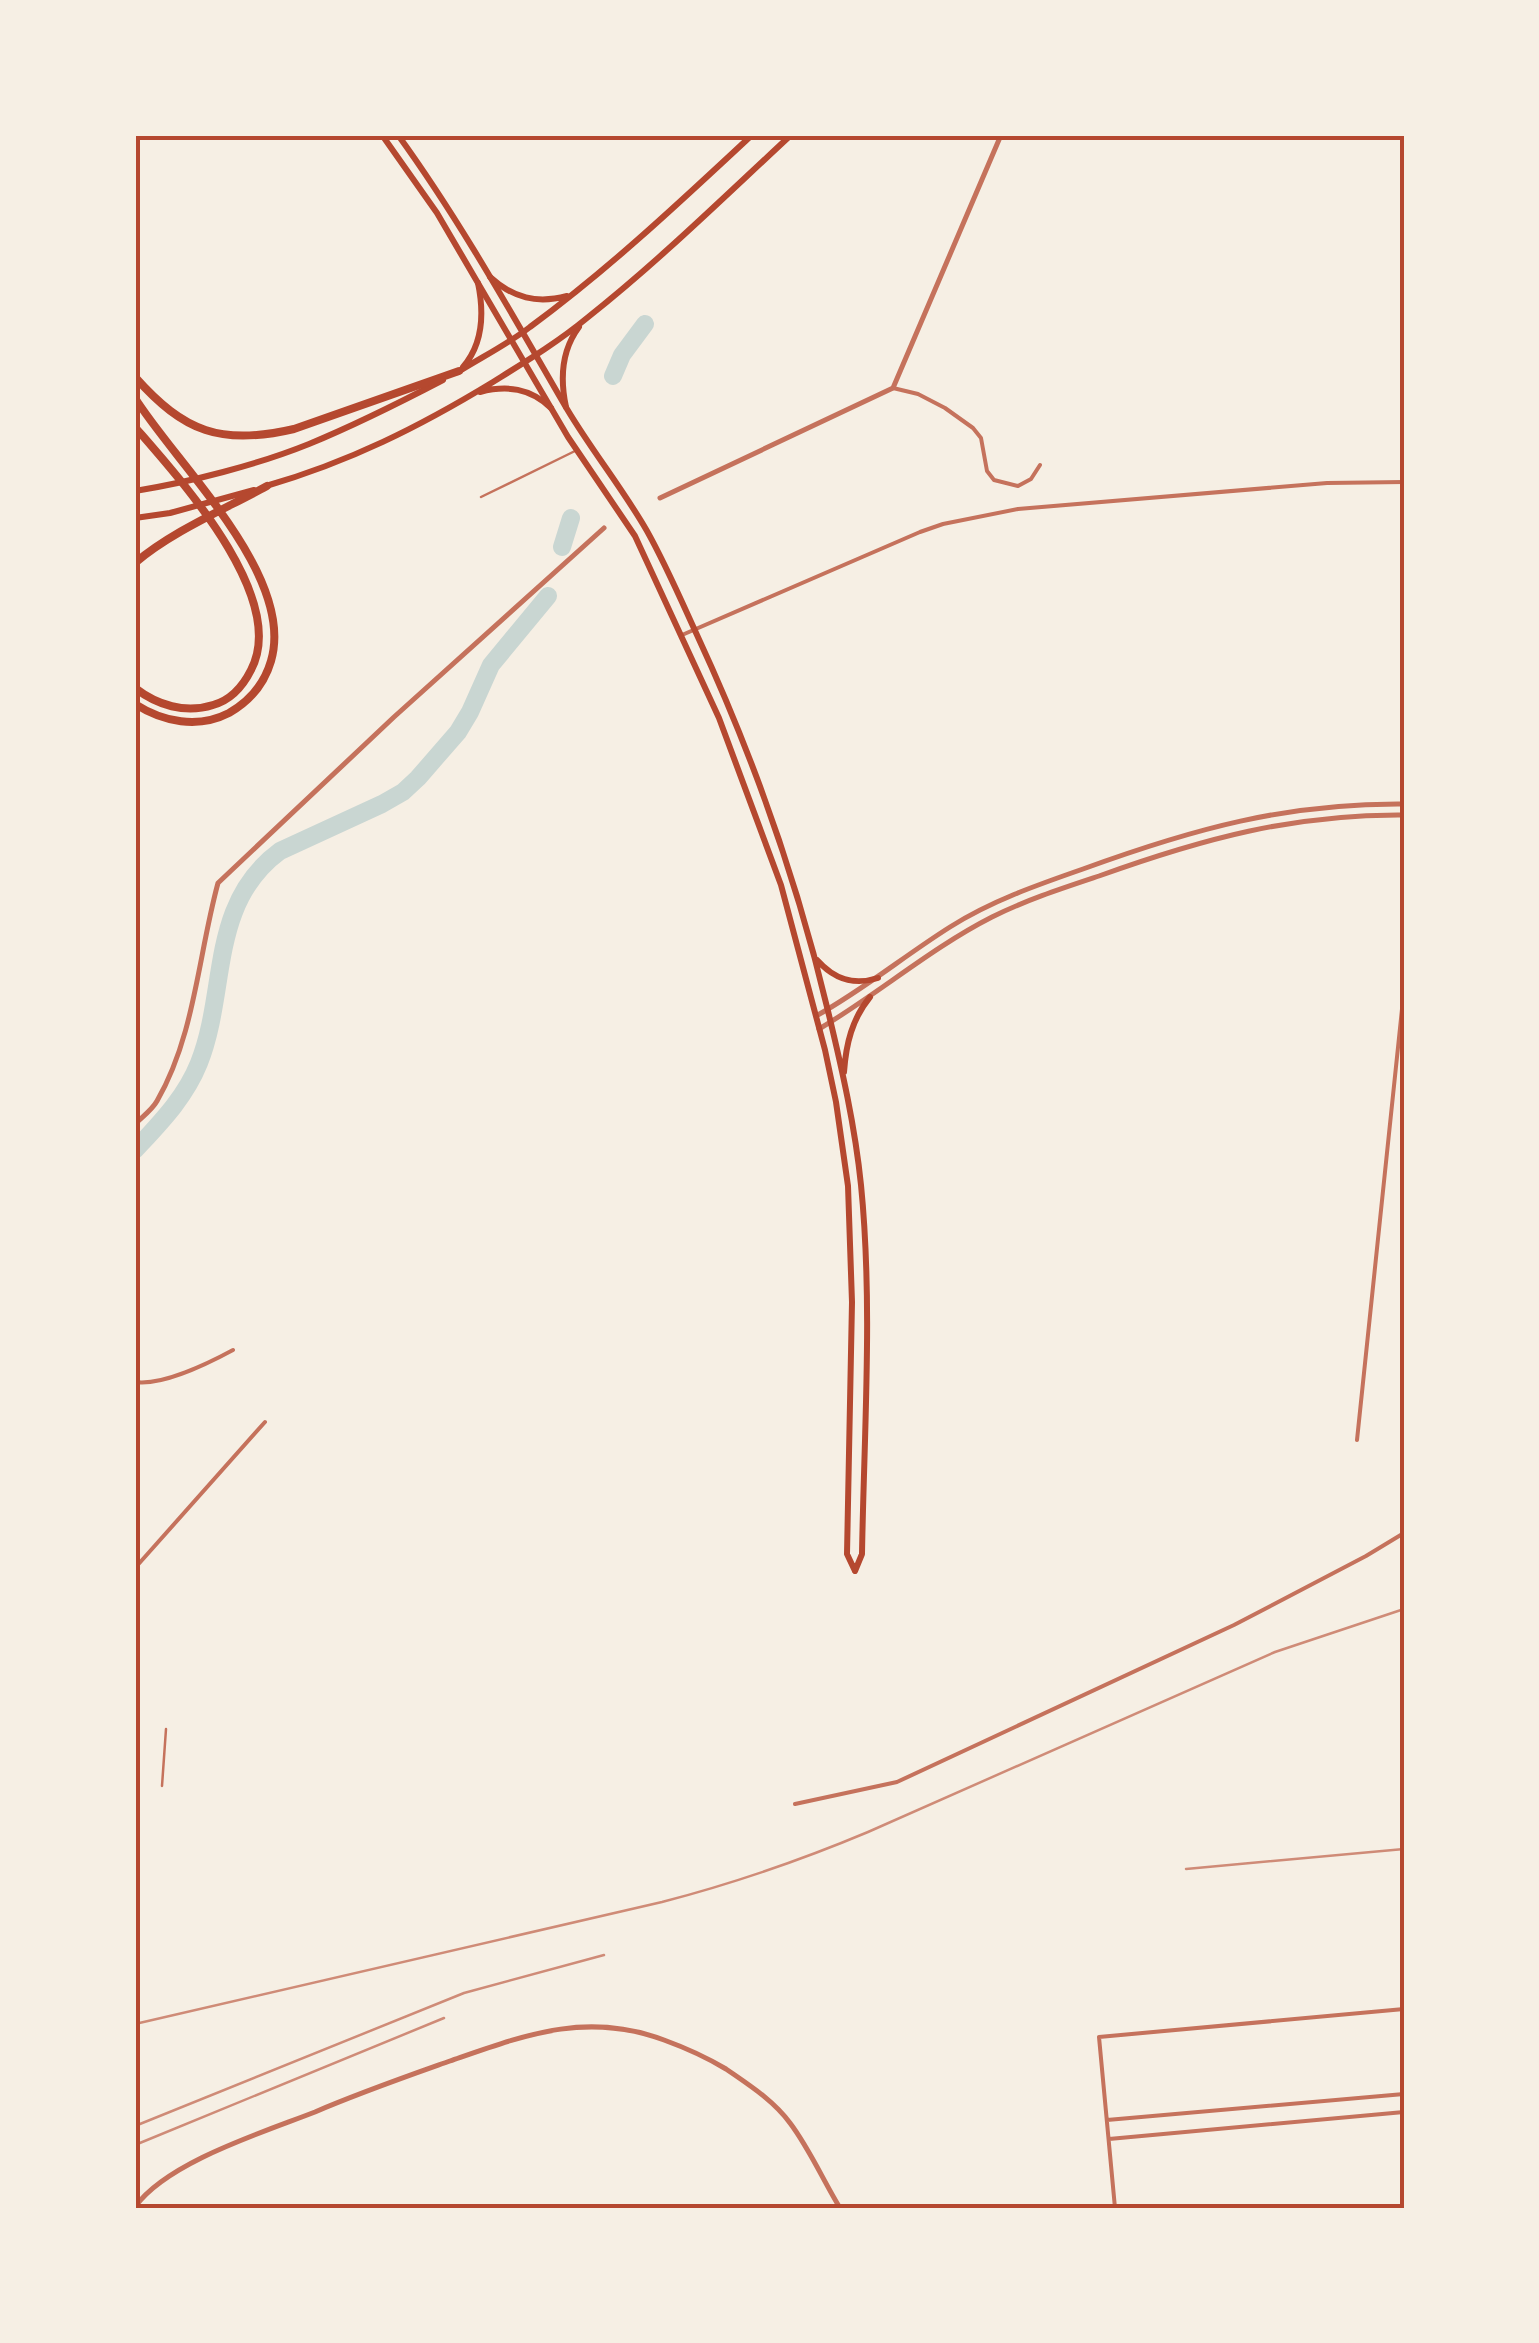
<svg xmlns="http://www.w3.org/2000/svg" width="1539" height="2343" font-family="Ubuntu,sans-serif">
<style>
.lines{fill:none;stroke-linecap:round;stroke-linejoin:round}
.river{stroke:#c9d6d2;stroke-width:18}
.service{stroke:#c5725c;stroke-width:2.5}
.minor{stroke:#c5725c;stroke-width:4}
.tertiary{stroke:#c5725c;stroke-width:5}
.secondary{stroke:#b5482f;stroke-width:6}
.primary{stroke:#b5482f;stroke-width:6}
.motorway{stroke:#b5482f;stroke-width:8}
.rail{stroke:#cf8b77;stroke-width:2.5}
.neatline{fill:none;stroke:#b5482f;stroke-width:4}
</style>
<rect width="100%" height="100%" fill="#f6efe4"/>
<g class="lines">
<!-- river -->
<path class="river" d="M 613,376 L 622,355 L 645,324
M 562,547 L 571,518
M 135,1150 C 160,1123 185,1098 199,1063 C 228,990 208,904 280,851 L 382,804 L 403,792 L 418,778 L 458,732 L 470,712 L 491,665 L 548,596"/>
<!-- service -->
<path class="service" d="M 481,497 L 575,451
M 162,1786 L 166,1729"/>
<!-- minor -->
<path class="minor" d="M 893,388 L 918,394 L 945,408 L 973,428 L 981,438 L 987,471 L 994,480 L 1018,486 L 1031,479 L 1040,465
M 682,635 L 920,532 L 943,524 L 1018,509 L 1327,483 L 1404,482
M 135,1382 C 162,1386 209,1363 233,1350
M 1357,1440 L 1404,990
M 135,1568 L 265,1422
M 795,1804 L 897,1782 L 1234,1625 L 1366,1556 L 1404,1533
M 1107,2120 L 1404,2094
M 1109,2139 L 1404,2112
M 1115,2208 L 1099,2037 L 1404,2009"/>
<!-- tertiary -->
<path class="tertiary" d="M 660,498 L 893,388 L 1001,135
M 816,1016 C 863,990 904,956 950,927 C 991,901 1037,885 1083,869 C 1193,829 1286,803 1404,804
M 819,1029 C 878,994 931,948 992,917 C 1026,900 1063,888 1099,876 C 1202,839 1293,814 1404,815
M 135,1124 C 142,1117 152,1110 157,1101 C 195,1035 198,956 218,883 L 394,717 L 604,528
M 135,2207 C 167,2162 264,2132 315,2112 C 359,2093 405,2077 450,2061 C 525,2035 586,2011 664,2040 C 686,2048 706,2057 726,2069 C 749,2085 773,2100 790,2123 C 809,2148 823,2180 840,2208"/>
<!-- secondary -->
<path class="secondary" d="M 382,135 L 437,213 L 568,437 L 635,536 L 719,718 L 781,885 L 825,1050 L 836,1102 L 848,1186 L 852,1302 L 847,1554 L 855,1571
M 398,135 C 461,222 513,316 567,409 C 592,451 623,489 647,531 C 666,565 681,600 697,635 C 754,758 797,880 828,1011 C 842,1069 855,1126 861,1185 C 873,1305 864,1433 862,1554 L 855,1571
M 817,960 C 834,979 853,986 878,978
M 844,1072 C 846,1044 852,1019 870,997"/>
<!-- primary -->
<path class="primary" d="M 490,277 C 513,298 537,304 567,296
M 463,367 C 483,344 484,312 478,283
M 458,372 C 482,357 508,344 530,327 C 609,269 680,202 752,135
M 480,392 C 507,385 530,388 551,408
M 566,407 C 560,379 561,351 579,327
M 266,486 C 349,462 419,427 493,382 C 525,362 558,342 587,318 C 659,261 724,197 791,135
M 135,491 C 190,482 257,465 309,444 C 355,425 399,403 443,380
M 135,518 L 170,513 L 254,490"/>
<!-- motorway -->
<path class="motorway" d="M 135,377 C 184,432 221,446 294,429 L 459,371
M 135,398 C 177,465 296,576 271,661 C 264,685 250,701 229,713 C 198,729 163,722 135,704
M 135,427 C 180,479 289,598 251,670 C 243,686 231,700 213,705 C 185,714 157,705 135,688
M 135,563 C 171,532 225,509 267,486"/>
<!-- rail -->
<path class="rail" d="M 1186,1869 L 1404,1849
M 135,2024 L 662,1902 C 735,1883 799,1861 868,1832 L 1275,1652 L 1404,1609
M 135,2126 L 464,1993 L 604,1955
M 135,2145 L 444,2018"/>
</g>
<!-- border -->
<rect width="1539" height="2343" fill="none" stroke="#f6efe4" stroke-width="275"/>
<rect x="138" y="138" width="1264" height="2068" class="neatline"/>
</svg>
